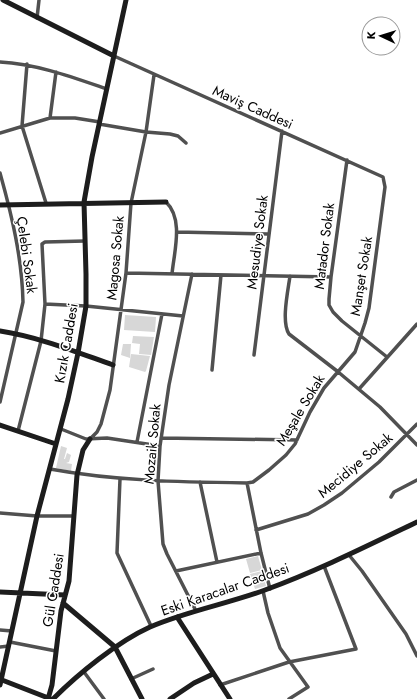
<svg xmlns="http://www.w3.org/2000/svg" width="417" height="699" font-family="Jost,sans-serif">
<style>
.green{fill:#d7d7d7}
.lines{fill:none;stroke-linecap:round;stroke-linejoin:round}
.street{stroke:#505050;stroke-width:3.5}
.secondary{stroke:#1d1d1d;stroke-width:5}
.labels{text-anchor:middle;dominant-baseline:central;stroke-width:3;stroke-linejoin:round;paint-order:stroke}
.street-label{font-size:14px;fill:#000;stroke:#fff}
</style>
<rect width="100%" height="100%" fill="#fff"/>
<!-- green -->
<path class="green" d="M 125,315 L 156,317 L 155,332 L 124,330 Z
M 133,336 L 154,337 L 151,355 L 139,354 L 140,344 L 132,343 Z
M 123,344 L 131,344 L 130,358 L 121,355 Z
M 131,354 L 150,356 L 146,371 L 145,372 L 129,367 Z
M 61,446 L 67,448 L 64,459 L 65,459 L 67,453 L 71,455 L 69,462 L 66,463 L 72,464 L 71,471 L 56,468 Z
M 258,556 L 262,570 L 250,573 L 246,559 Z
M 262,571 L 266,586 L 255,589 L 250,574 Z"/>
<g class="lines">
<!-- street -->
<path class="street" d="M 37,18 L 39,0
M 0,62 C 37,64 72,77 107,89
M 27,64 L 22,126 L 46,203
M 50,118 L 56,72
M 99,124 L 146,132 L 170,134 L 178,136 L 186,143
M 0,133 L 50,118 L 75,118 L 100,122
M 347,160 L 331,277 L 329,299 L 329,305 L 333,312 L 342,321 L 387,357
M 0,173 C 12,216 22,258 23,302 L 0,402
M 166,202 C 184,219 174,252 172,274
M 177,232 L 268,234
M 126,273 L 331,277
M 192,274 L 169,385 L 160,446 L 158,481 L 163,544 L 167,554 L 196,611
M 290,276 C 288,291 281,322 289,334 L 337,371 L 380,407 L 417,445
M 45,304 L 86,306 L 183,316
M 254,355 L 282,131
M 212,370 L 221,275
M 359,389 L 417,324
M 61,429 L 86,439 L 107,438 L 160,446
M 18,431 L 41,341 L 45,304 L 42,244 L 45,242 L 85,241
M 161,438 L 297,440
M 90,439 L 97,432 L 101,424 L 110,390 L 126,273 L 131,203 L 146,132 L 154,75
M 137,442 L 162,314
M 50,469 C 115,481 181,482 247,483 L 253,482 L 269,470 L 286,455 L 295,444 L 310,412 L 324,388 L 355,352 L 365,323 L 369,308 L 385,187 L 383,177 L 114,56
M 120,479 L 117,553 L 151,626
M 200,482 L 217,562
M 247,483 L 261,553 L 270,589
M 391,497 L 394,492 L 417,480
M 0,513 L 37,516 L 74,516
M 256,530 L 308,514 L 324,505 L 342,493 L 379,462 L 417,424
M 349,555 L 362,571 L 406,634 L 417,656
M 176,571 L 261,553
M 263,591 L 268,613 L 280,648 L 308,687 L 289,699
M 0,630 L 12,631
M 10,642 L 56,651
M 0,647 L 9,646
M 84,672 L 104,699
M 131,679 L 153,669
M 220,685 L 289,662 L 356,649 L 324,566"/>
<!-- secondary -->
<path class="secondary" d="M 3,0 L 114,56
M 0,205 L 166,202
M 0,331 C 39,337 76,352 113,365
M 0,425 L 56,444
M 0,592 L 65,595
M 63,603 L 115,647 L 142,699
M 177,617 L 230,699
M 2,680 L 51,699
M 0,685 L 37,516 L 68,399 L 78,353 L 86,306 L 86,274 L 84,202 L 92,157 L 126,0
M 48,699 L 52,685 L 61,611 L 69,581 L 77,475 L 83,450 L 90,439
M 53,699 C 78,674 117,642 150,627 C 187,611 227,604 265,590 C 317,571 367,546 417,522
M 170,699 L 194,683 L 213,674"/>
</g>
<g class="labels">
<!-- street labels -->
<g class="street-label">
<text transform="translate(253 107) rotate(24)">Maviş Caddesi</text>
<text transform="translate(257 242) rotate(-83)">Mesudiye Sokak</text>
<text transform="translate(324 246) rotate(-83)">Matador Sokak</text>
<text transform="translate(27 255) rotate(82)">Çelebi Sokak</text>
<text transform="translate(115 258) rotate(-85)">Magosa Sokak</text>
<text transform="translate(361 276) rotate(-81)">Manşet Sokak</text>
<text transform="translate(66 343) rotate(-80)">Kızık Caddesi</text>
<text transform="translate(300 410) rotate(-59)">Meşale Sokak</text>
<text transform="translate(152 444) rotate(-85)">Mozaik Sokak</text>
<text transform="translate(355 465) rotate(-40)">Mecidiye Sokak</text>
<text transform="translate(225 589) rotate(-19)">Eski Karacalar Caddesi</text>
<text transform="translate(53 590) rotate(-81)">Gül Caddesi</text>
</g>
</g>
<!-- north arrow -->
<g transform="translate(381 36) rotate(274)"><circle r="19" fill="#ffffff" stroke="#999999"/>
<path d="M0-3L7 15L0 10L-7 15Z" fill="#000000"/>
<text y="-6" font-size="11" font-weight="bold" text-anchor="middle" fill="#000000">K</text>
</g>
</svg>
